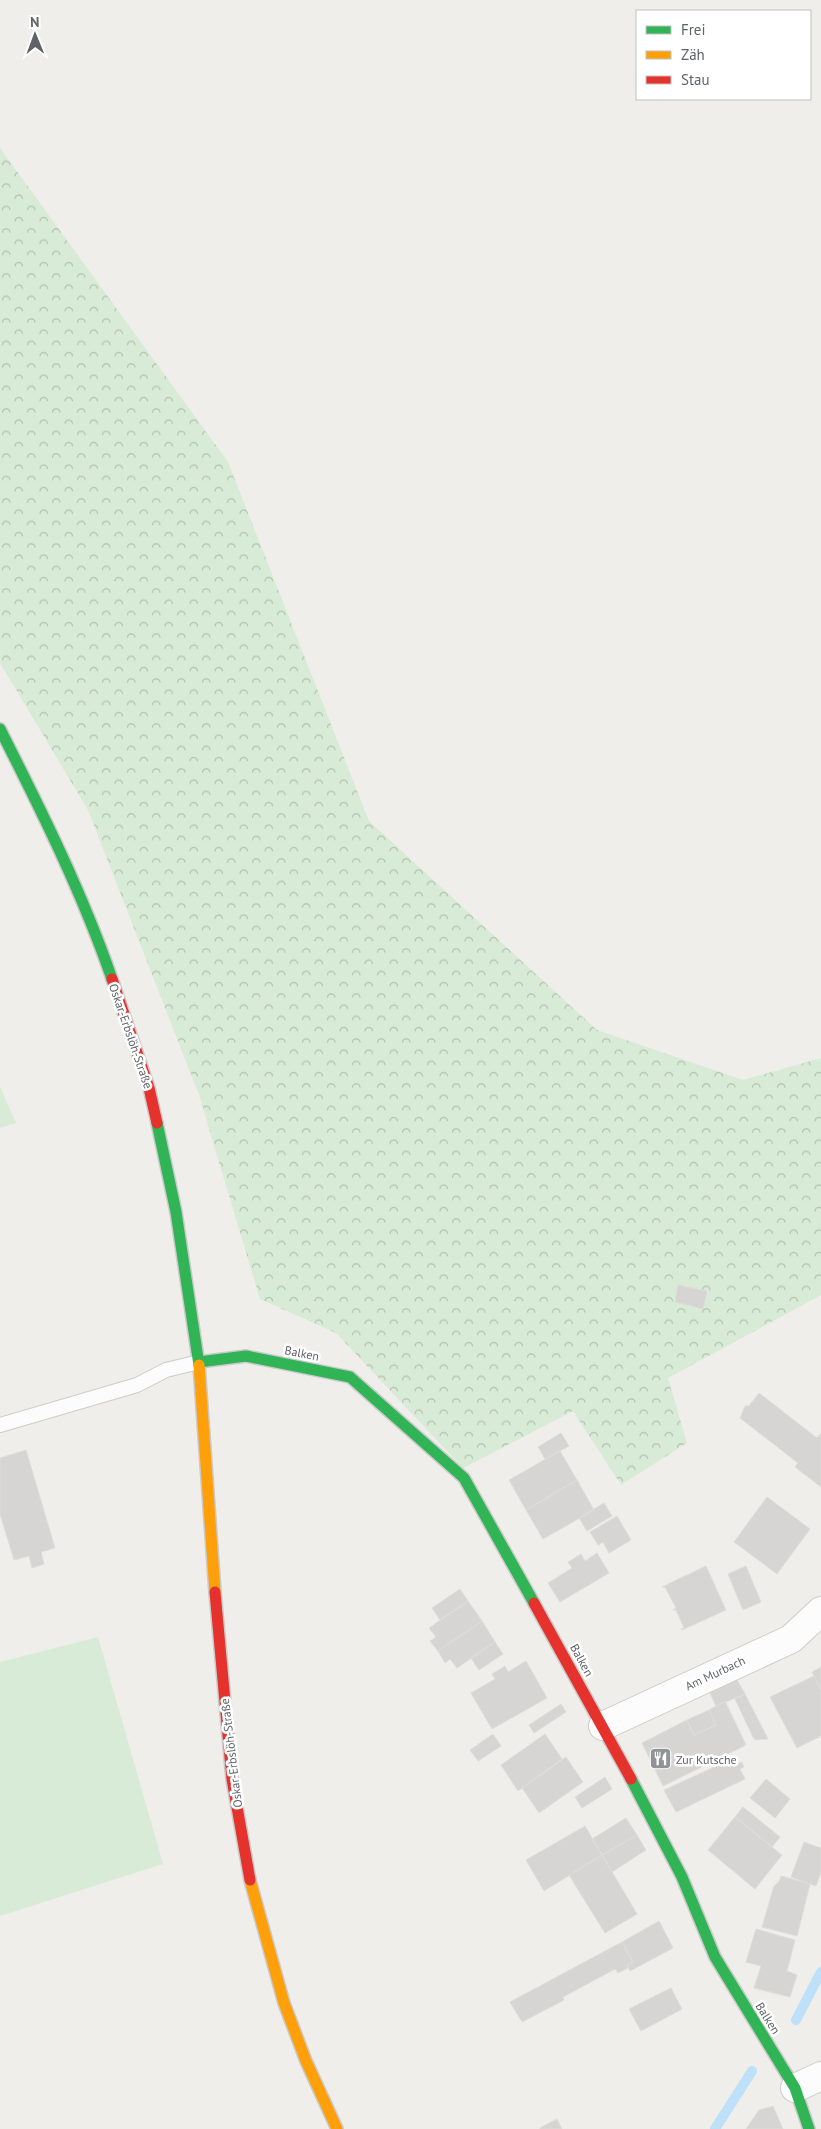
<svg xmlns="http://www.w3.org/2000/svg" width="821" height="2129" font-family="'PT Sans',sans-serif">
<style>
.green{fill:#d8ebd6}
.forest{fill:url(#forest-crowns)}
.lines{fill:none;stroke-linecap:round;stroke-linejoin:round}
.stream{stroke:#bfe0f9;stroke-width:10}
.building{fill:#d6d5d3;stroke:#deddd9}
.lane-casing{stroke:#cbcccc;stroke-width:16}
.street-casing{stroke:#cbcccc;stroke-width:30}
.fast-casing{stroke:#cacacb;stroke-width:14}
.slow-casing{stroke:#cacacb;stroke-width:14}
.jam-casing{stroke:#cacacb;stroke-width:14}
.lane{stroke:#fdfcfc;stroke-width:14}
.street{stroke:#fdfcfc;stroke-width:28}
.fast{stroke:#30b455;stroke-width:11}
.slow{stroke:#ff9f0a;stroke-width:11}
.jam{stroke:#e5322d;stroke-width:11}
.labels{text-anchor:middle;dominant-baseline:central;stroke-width:5;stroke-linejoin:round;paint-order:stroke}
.street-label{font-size:12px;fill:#5f6368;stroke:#fff}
.poi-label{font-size:12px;fill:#5f6368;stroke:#fff;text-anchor:start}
</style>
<defs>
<pattern id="forest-crowns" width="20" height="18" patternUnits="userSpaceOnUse" patternTransform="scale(1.25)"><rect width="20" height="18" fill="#d8ebd6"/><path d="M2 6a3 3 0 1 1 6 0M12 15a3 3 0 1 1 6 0" fill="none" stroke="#b2c2b1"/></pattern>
</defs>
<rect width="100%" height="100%" fill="#efeeea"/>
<!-- green -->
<path class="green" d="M 0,1087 L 16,1123 L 0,1128 Z
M 98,1637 L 163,1864 L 0,1916 L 0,1662 Z"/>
<!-- forest -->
<path class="forest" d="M 0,148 L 228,462 L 369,821 L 597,1030 L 743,1080 L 821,1058 L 821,1295 L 668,1378 L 687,1443 L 621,1485 L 573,1411 L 463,1468 L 336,1333 L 260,1299 L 199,1095 L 88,810 L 0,663 Z"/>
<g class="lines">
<!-- stream -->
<path class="stream" d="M 796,2020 L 821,1972
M 715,2129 L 752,2071"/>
</g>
<!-- building -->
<path class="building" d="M 678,1285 L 707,1291 L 703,1309 L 675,1302 Z
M 759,1393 L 817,1438 L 821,1433 L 821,1487 L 795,1467 L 798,1463 L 740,1418 L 745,1406 L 749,1406 Z
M 561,1433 L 569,1446 L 545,1459 L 538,1447 Z
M 26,1450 L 55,1548 L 41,1552 L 44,1564 L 32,1568 L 29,1556 L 14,1560 L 0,1514 L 0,1458 Z
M 560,1451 L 577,1480 L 526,1510 L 509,1480 Z
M 577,1480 L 594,1510 L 543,1539 L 526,1510 Z
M 767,1497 L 810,1529 L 777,1574 L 734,1542 Z
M 604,1503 L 612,1516 L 587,1531 L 579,1518 Z
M 617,1516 L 631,1540 L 609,1553 L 603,1542 L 598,1545 L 590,1532 Z
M 597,1553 L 609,1573 L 560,1602 L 548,1583 L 572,1568 L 568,1562 L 581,1554 L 585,1561 Z
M 706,1566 L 726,1610 L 682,1630 L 681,1629 L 684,1628 L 676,1610 L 673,1610 L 676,1608 L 665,1587 L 662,1587 Z
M 746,1566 L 761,1602 L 743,1610 L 728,1574 Z
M 460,1589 L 468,1601 L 440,1620 L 432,1608 Z
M 468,1601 L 482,1621 L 438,1651 L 430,1641 L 436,1637 L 429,1628 Z
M 482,1621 L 495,1642 L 457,1668 L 450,1659 L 445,1663 L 438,1651 Z
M 495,1642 L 503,1654 L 479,1670 L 471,1658 Z
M 526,1661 L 547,1698 L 492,1729 L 471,1693 L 495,1679 L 492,1674 L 505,1666 L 508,1672 Z
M 821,1667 L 821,1690 L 812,1672 Z
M 814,1676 L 821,1690 L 821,1736 L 797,1748 L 770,1697 Z
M 737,1680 L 745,1694 L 716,1706 L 710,1693 Z
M 745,1694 L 768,1739 L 755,1740 L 753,1737 L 735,1699 Z
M 725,1701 L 746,1745 L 663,1786 L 642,1743 L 687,1720 L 694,1735 L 716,1725 L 709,1710 Z
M 561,1704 L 566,1712 L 534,1733 L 529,1725 Z
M 709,1710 L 716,1725 L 694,1735 L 687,1720 Z
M 493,1734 L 501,1746 L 478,1761 L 470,1750 Z
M 545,1734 L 562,1759 L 518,1791 L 501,1765 Z
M 566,1757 L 583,1782 L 539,1813 L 522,1788 Z
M 734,1758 L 737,1764 L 742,1762 L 744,1767 L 740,1769 L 745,1779 L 676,1812 L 664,1790 Z
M 605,1777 L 612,1789 L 582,1808 L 575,1797 Z
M 766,1779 L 790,1799 L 775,1818 L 750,1798 Z
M 743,1807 L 780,1837 L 772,1847 L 735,1817 Z
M 735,1817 L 782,1855 L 755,1889 L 708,1850 Z
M 626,1818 L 637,1835 L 602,1855 L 592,1839 Z
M 585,1826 L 602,1855 L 544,1891 L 526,1860 Z
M 637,1835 L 646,1850 L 612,1872 L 602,1855 Z
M 804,1842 L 821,1848 L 821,1872 L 816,1886 L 791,1877 Z
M 602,1855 L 637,1914 L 605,1933 L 569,1875 Z
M 781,1876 L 810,1884 L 797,1936 L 762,1927 L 774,1886 L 779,1882 Z
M 659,1921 L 673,1948 L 630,1971 L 627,1965 L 633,1962 L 622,1942 Z
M 756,1929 L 795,1940 L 787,1971 L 797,1975 L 790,1997 L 754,1988 L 761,1966 L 746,1962 Z
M 622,1942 L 633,1962 L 627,1965 L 628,1968 L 618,1973 L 615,1969 L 563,1997 L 564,2000 L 522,2022 L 510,2002 Z
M 671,1988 L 682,2009 L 641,2031 L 629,2009 Z
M 773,2106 L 783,2129 L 746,2129 L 759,2110 Z
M 557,2119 L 562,2129 L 540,2129 L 540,2128 Z"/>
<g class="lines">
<defs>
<path id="lane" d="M 0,1425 L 137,1385 L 166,1370 L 199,1362"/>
<path id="street" d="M 603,1726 L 791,1639 L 821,1611
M 795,2088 L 821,2076"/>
<path id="fast" d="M 0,729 C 41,810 82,892 112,979
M 157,1123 L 176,1212 L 199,1365
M 199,1362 L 246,1356 L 350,1377 L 464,1478 L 534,1603
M 631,1779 L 682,1877 L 715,1957 L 795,2088 L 809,2129"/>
<path id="slow" d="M 199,1365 L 215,1592
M 250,1880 L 284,2003 L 306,2061 L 337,2129"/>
<path id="jam" d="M 112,979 L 149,1088 L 157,1123
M 215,1592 L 232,1779 L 250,1880
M 534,1603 L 631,1779"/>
</defs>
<!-- lane casing -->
<use href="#lane" class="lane-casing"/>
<!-- street casing -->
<use href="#street" class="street-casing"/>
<!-- fast casing -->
<use href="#fast" class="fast-casing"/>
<!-- slow casing -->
<use href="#slow" class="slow-casing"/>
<!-- jam casing -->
<use href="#jam" class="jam-casing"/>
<!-- lane -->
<use href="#lane" class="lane"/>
<!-- street -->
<use href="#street" class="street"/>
<!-- fast -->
<use href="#fast" class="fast"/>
<!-- slow -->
<use href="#slow" class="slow"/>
<!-- jam -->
<use href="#jam" class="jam"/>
</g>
<!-- icons -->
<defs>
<symbol id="restaurant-square" viewBox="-11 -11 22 22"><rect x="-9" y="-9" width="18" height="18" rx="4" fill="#919496" stroke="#fff"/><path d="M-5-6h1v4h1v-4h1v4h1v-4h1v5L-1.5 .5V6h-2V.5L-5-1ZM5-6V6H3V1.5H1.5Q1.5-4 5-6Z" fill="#fff"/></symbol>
</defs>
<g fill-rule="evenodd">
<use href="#restaurant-square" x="648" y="1746" width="25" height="25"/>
</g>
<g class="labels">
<!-- street labels -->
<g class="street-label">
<text transform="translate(131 1036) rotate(71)">Oskar-Erbslöh-Straße</text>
<text transform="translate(302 1353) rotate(11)">Balken</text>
<text transform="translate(582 1660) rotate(61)">Balken</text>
<text transform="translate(715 1673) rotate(-25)">Am Murbach</text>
<text transform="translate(231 1753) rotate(-97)">Oskar-Erbslöh-Straße</text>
<text transform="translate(768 2018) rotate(58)">Balken</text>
</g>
<!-- poi labels -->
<g class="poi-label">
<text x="676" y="1759">Zur Kutsche</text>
</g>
</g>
<!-- legend -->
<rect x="636" y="10" width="175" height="90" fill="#ffffff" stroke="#bfc1c3"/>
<rect x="646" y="26" width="25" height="8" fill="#30b455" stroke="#bfc1c3"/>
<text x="681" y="35" font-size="15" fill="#5f6368">Frei</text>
<rect x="646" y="51" width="25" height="8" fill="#ff9f0a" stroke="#bfc1c3"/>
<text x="681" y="60" font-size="15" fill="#5f6368">Zäh</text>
<rect x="646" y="76" width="25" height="8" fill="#e5322d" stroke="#bfc1c3"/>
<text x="681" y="85" font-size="15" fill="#5f6368">Stau</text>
<!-- north arrow -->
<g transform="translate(35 35) rotate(359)" stroke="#ffffff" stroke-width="4" paint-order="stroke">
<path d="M0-4L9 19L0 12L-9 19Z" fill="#5f6368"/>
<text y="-8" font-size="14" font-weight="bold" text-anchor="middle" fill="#5f6368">N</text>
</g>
</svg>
